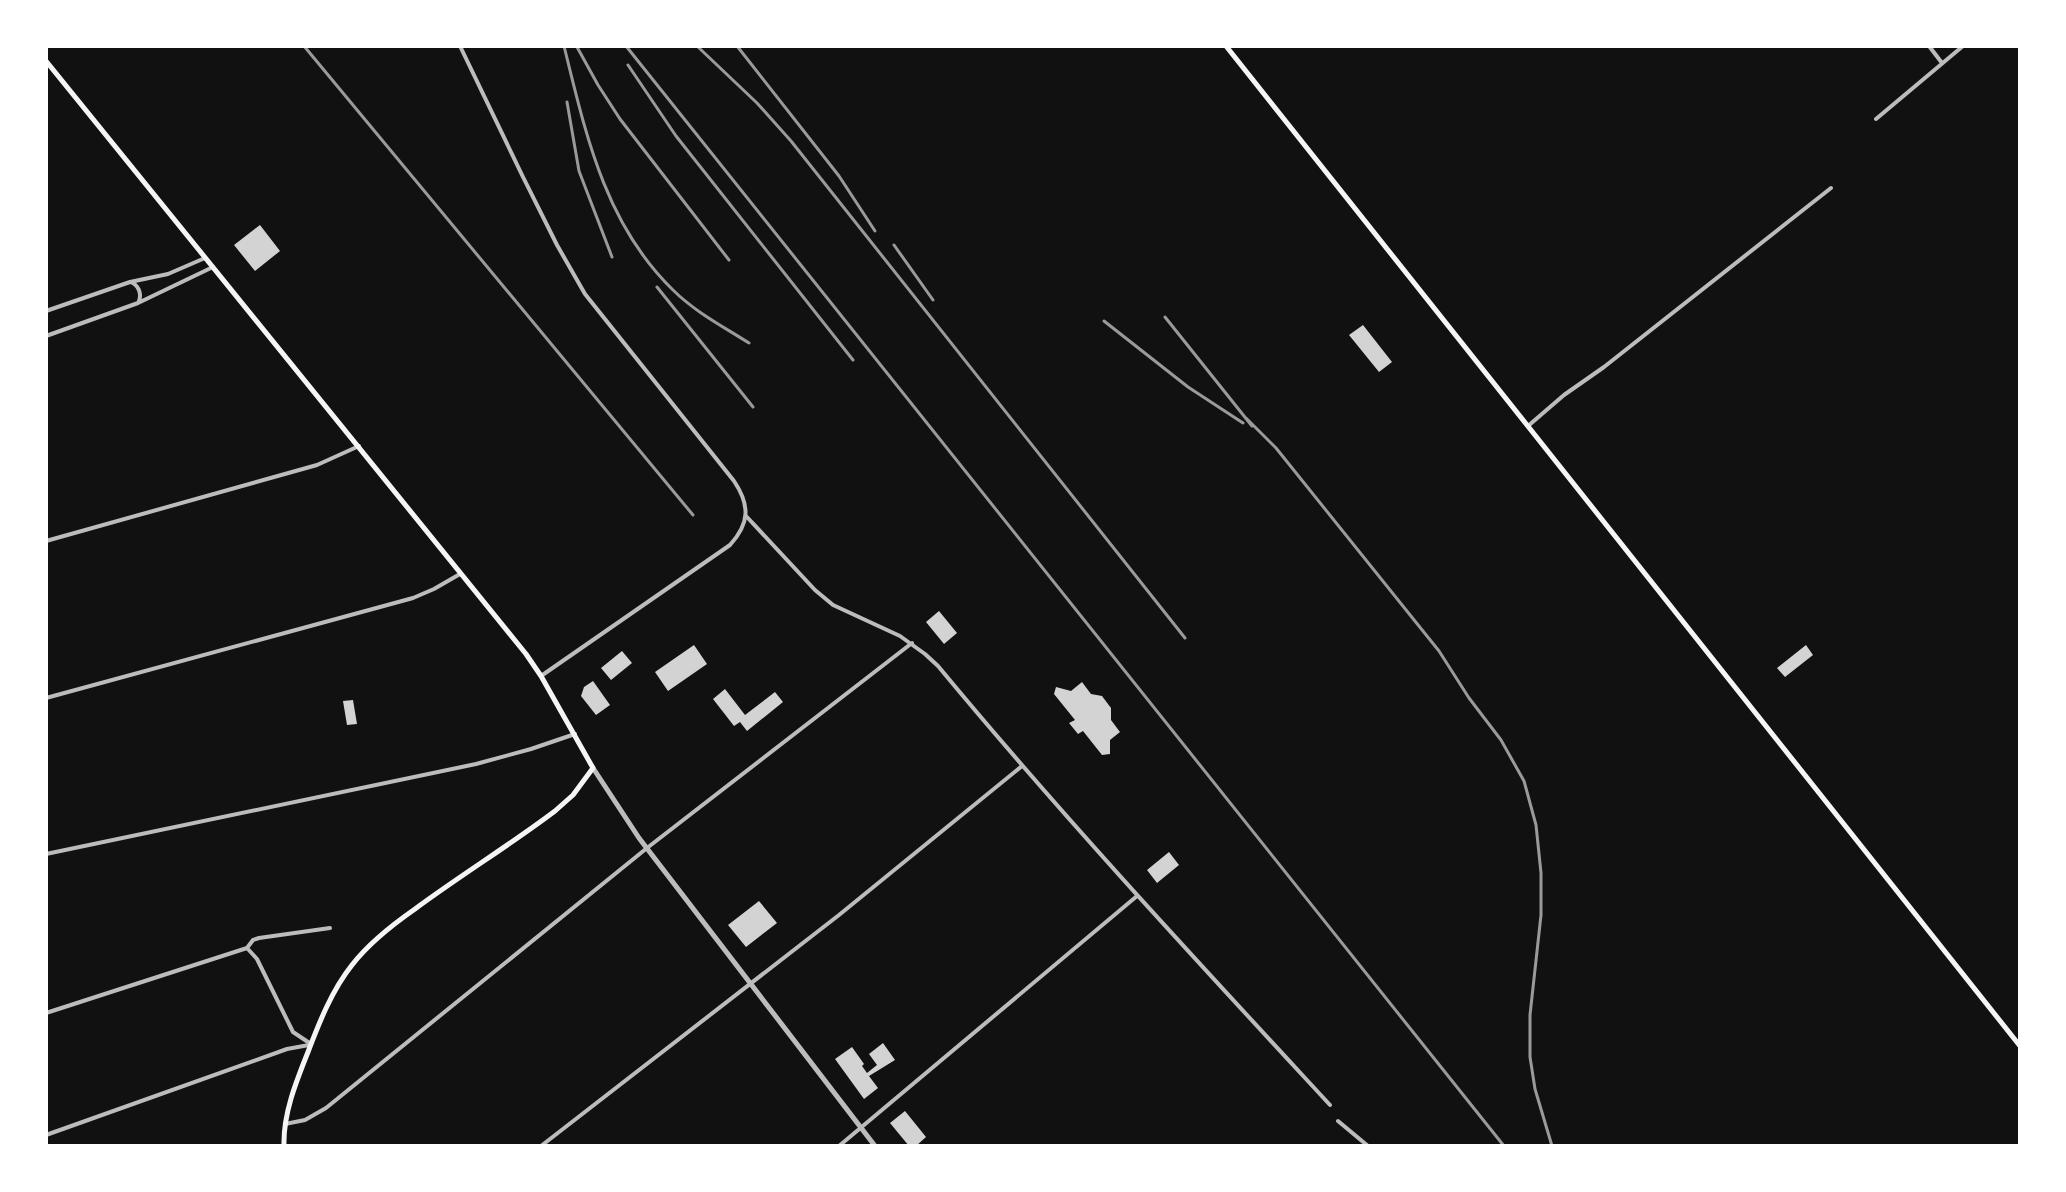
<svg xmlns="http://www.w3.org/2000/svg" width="2066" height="1192" font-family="Ubuntu,sans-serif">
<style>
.building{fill:#d3d3d3}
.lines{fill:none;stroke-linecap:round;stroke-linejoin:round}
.minor{stroke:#bcbcbc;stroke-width:4}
.tertiary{stroke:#bcbcbc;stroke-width:5}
.secondary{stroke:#f5f5f5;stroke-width:5}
.rail{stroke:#9a9a9a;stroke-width:3}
</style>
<rect width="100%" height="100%" fill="#111"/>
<!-- building -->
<path class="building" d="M 260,225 L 280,251 L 255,271 L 234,245 Z
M 1363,325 L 1392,362 L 1379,372 L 1349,335 Z
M 939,611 L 957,633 L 944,644 L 926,622 Z
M 694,645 L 707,664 L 668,691 L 655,672 Z
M 1806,645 L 1813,655 L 1785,677 L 1777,668 Z
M 622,651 L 632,663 L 611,680 L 601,668 Z
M 593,681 L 610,705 L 596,715 L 581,696 L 584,687 Z
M 1082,682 L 1091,694 L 1102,696 L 1111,708 L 1111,720 L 1120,732 L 1110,740 L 1110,754 L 1102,755 L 1083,731 L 1078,734 L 1069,723 L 1075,720 L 1054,694 L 1056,687 L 1071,691 Z
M 725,689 L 745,715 L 775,692 L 783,702 L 747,731 L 740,722 L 734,726 L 713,699 Z
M 353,700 L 357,724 L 347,725 L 343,701 Z
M 1169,852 L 1179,865 L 1157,883 L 1147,870 Z
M 759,901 L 777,923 L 746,947 L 728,925 Z
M 883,1043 L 895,1060 L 869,1076 L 878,1088 L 864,1099 L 835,1059 L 852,1047 L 864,1064 L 862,1066 L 867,1073 L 877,1065 L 869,1054 Z
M 905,1111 L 926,1137 L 916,1146 L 909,1146 L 890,1123 Z"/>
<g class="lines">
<!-- minor -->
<path class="minor" d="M 460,46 L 523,177 L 557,245 L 585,294 L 734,481 C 750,505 750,523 730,545 L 541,676
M 1929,46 L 1942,63
M 1876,119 L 1963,46
M 131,282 C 138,285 142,293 139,301
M 46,311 L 130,282 L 168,274 L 205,258
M 46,336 L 138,303 L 213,267
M 1528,426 L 1564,395 L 1604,367 L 1831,188
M 746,516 L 815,590 L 833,605 L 900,636 L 925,654 L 938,666 C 1063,817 1197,961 1330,1105
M 46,541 L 317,465 L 359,446
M 46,698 L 413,598 L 434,589 L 460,574
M 46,854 L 476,764 L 531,749 L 575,734
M 247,948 L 253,940 L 259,938 L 330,928
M 46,1013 L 247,948 L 257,959 L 293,1032 L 311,1044
M 1338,1121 L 1368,1146
M 285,1124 L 305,1120 L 326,1108 L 647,848 L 912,643
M 46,1135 L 287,1049 L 309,1045
M 541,1146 L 839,915 L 1022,766
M 839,1146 L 1137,896"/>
<!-- tertiary -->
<path class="tertiary" d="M 593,768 L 639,838 L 875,1146"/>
<!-- secondary -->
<path class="secondary" d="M 1226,46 L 2020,1046
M 46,61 L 526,654 L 541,676 L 593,768 L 573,795 L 555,811 C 510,845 461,875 415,909 C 392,925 369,943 352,965 C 332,990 319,1023 308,1052 C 296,1082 283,1114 284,1146"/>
<!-- rail -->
<path class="rail" d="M 304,46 L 693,515
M 564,46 C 586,135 605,224 673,290 C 695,312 724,327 749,343
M 626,46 L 1504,1146
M 697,46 L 757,103 L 791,141 L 1185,638
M 737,46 L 839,176 L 875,231
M 577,47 L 598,85 L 620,119 L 729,260
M 628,65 L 676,136 L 853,360
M 567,102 L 579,171 L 612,257
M 894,245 L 933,300
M 657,287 L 753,407
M 1165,317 L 1252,426
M 1104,321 L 1188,387 L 1243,423
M 1246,418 L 1276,448 L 1439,651 L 1469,698 L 1501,740 L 1524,781 L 1536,825 L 1541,873 L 1541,915 L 1530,1015 L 1530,1057 L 1535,1089 L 1552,1146"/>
</g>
<!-- border -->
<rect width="2066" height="1192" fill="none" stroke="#ffffff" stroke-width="96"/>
</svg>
